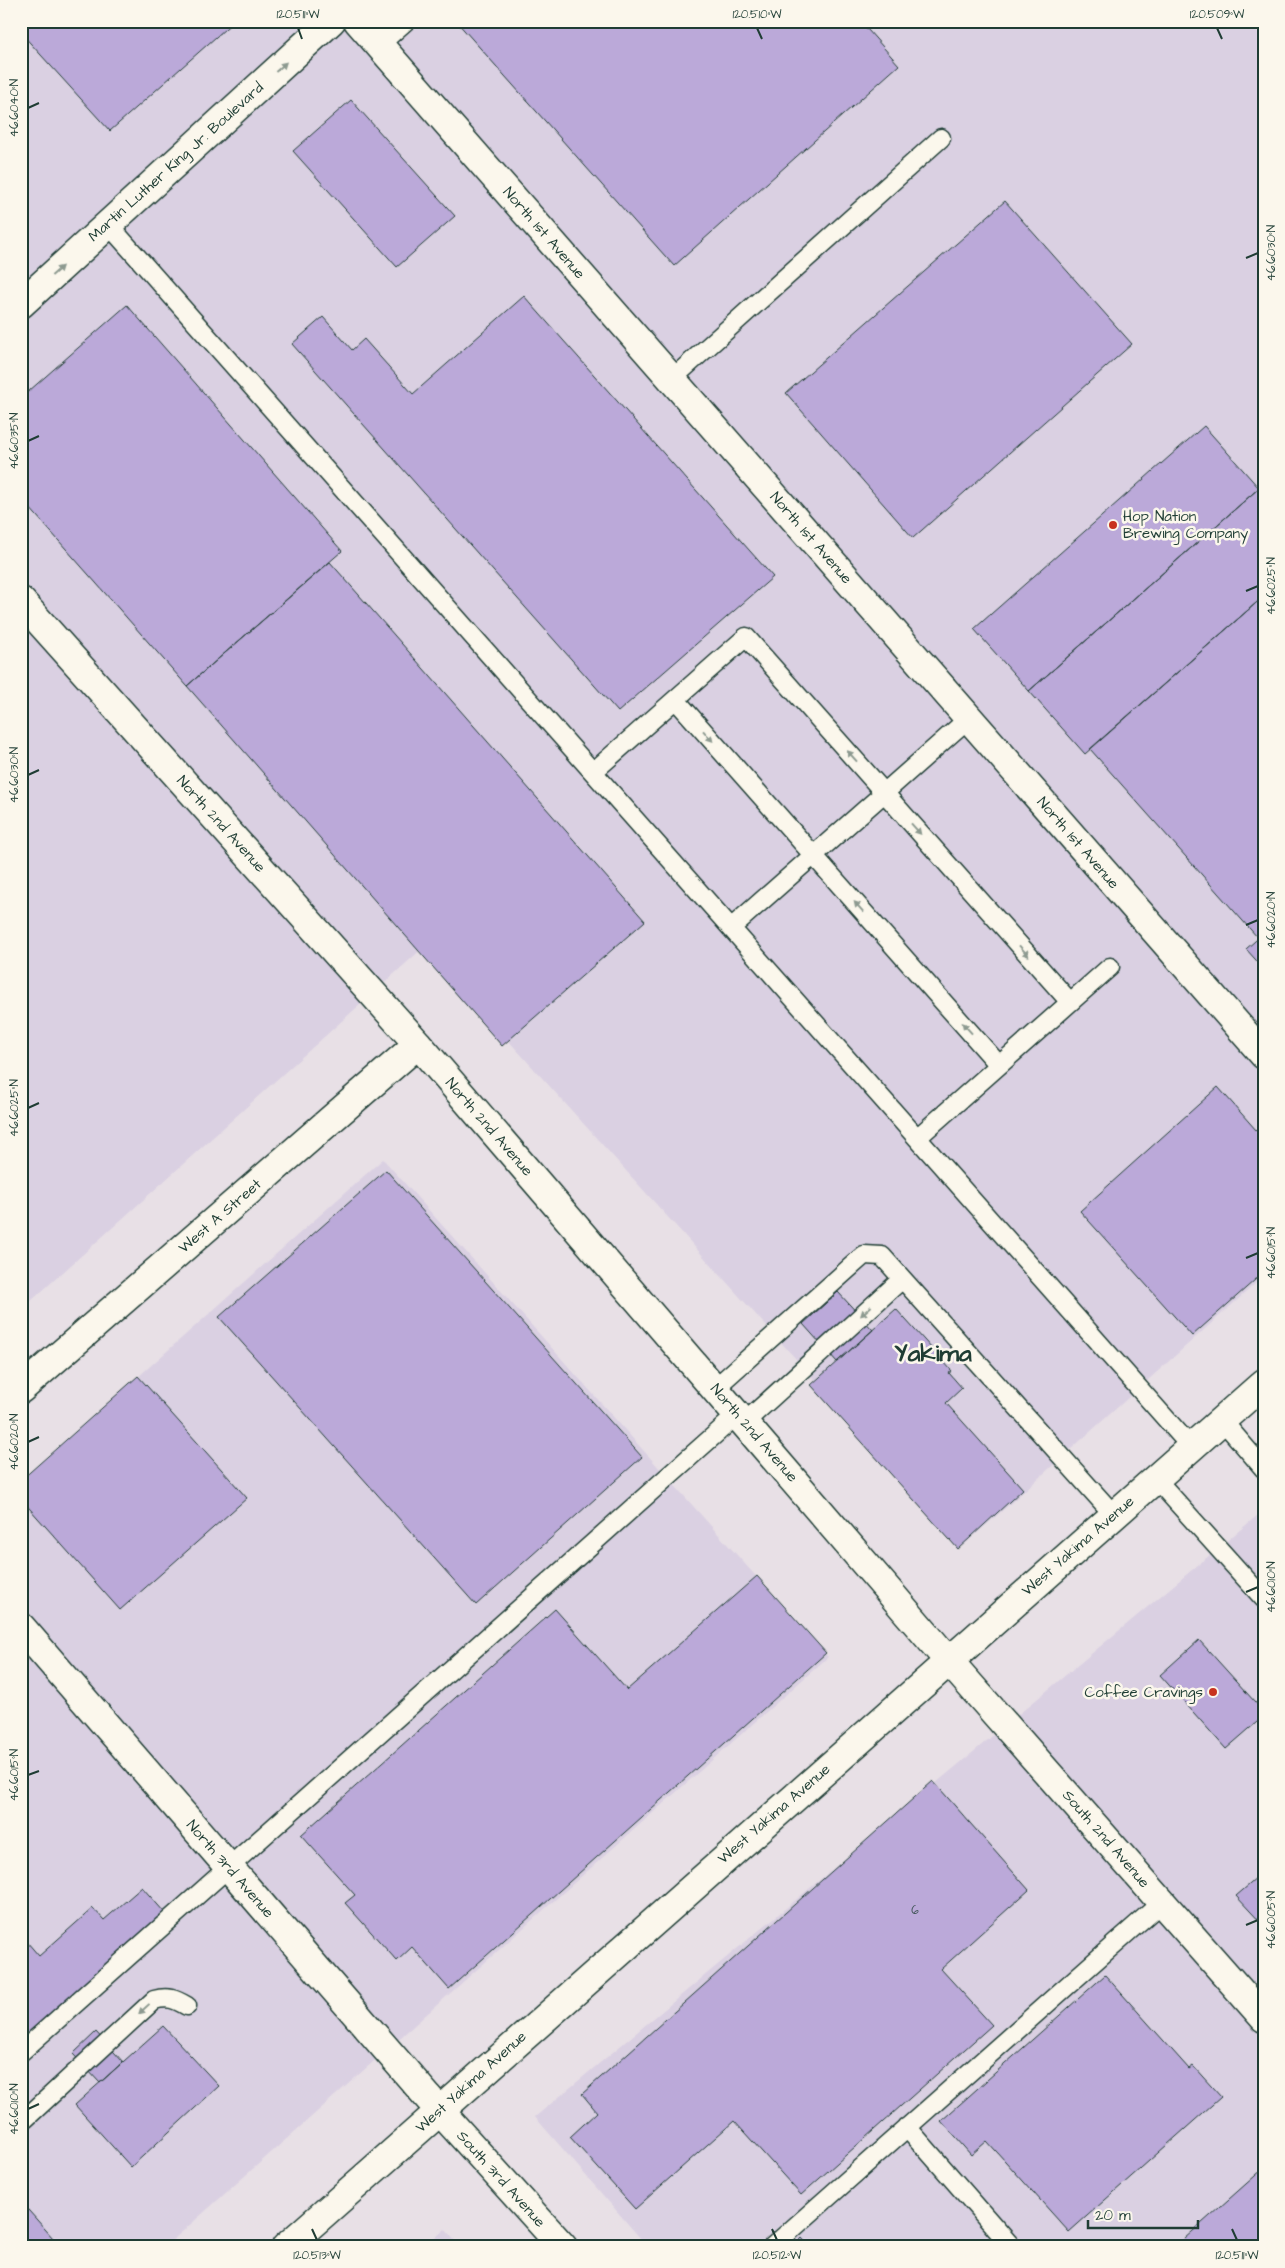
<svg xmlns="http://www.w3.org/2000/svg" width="1285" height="2268" font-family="'Architects Daughter',sans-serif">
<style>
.built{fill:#dad0e2}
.building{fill:#bba9d9;stroke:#1f3d34}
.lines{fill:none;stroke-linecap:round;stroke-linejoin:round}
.lane-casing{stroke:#1f3d34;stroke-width:21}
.street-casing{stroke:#1f3d34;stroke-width:31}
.secondary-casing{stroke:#1f3d34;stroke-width:31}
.lane{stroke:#fbf7ec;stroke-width:18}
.street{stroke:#fbf7ec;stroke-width:28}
.secondary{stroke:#fbf7ec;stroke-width:28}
.oneway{fill:#8d9a90}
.ticks{fill:none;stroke:#1f3d34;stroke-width:2}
.poi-dot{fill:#c8321e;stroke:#fbf7ec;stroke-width:2}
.labels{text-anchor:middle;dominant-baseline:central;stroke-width:5;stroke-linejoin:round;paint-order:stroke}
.number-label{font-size:12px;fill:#46585d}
.street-label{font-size:15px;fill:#1f3d34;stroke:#fbf7ec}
.poi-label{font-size:15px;fill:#1f3d34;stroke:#fbf7ec;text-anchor:start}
.town-label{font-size:25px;font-weight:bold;fill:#1f3d34;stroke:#fbf7ec}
.neatline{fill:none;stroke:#1f3d34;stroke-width:2}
.ticks-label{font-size:12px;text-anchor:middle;fill:#1f3d34}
</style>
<rect width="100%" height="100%" fill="#e8e0e6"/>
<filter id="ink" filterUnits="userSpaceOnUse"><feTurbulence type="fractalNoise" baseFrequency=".02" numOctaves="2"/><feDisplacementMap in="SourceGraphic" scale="10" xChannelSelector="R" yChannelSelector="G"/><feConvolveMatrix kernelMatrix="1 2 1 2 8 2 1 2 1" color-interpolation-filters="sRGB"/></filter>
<g filter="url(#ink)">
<!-- built -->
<path class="built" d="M 21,21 L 1248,21 L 1264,39 L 1264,1276 L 964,1545 L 424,947 L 21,1310 Z
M 383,1159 L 828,1657 L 165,2247 L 21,2247 L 21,1481 Z
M 1264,1510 L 1264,2247 L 648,2247 L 535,2117 Z
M 445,2229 L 460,2247 L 425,2247 Z"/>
<!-- building -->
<path class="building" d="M 21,21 L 234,21 L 110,131 L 21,33 Z
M 456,21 L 860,21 L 899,65 L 674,266 Z
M 351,100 L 455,216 L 397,267 L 293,151 Z
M 1005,201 L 1132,344 L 913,538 L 786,393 Z
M 21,211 L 30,220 L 21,228 Z
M 524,296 L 773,577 L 618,712 L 292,344 L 323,317 L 352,350 L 364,339 L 413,394 Z
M 127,305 L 342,551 L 187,686 L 21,498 L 21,398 Z
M 1204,426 L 1259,488 L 1029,691 L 974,629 Z
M 1259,488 L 1264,494 L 1264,596 L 1085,754 L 1029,691 Z
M 330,562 L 645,921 L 502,1046 L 187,686 Z
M 1264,596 L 1264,933 L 1258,938 L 1090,749 Z
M 1264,933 L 1264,969 L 1246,949 Z
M 1218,1087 L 1264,1139 L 1264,1272 L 1192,1336 L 1080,1211 Z
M 386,1170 L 642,1457 L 476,1605 L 219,1317 Z
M 838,1292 L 873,1330 L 837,1362 L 803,1324 Z
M 896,1309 L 952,1371 L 949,1373 L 962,1388 L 946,1403 L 1023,1489 L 958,1549 L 811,1385 Z
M 138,1376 L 247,1498 L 120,1610 L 21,1499 L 21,1480 Z
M 757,1576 L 826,1653 L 449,1989 L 412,1947 L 397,1961 L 345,1903 L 355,1895 L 301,1835 L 555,1609 L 627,1690 Z
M 1199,1640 L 1264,1712 L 1264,1716 L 1226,1749 L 1160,1675 Z
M 933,1781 L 1029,1890 L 941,1969 L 992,2025 L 801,2195 L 734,2121 L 635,2209 L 570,2137 L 597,2112 L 582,2094 Z
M 1264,1872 L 1264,1926 L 1236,1896 Z
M 142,1887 L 165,1913 L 21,2041 L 21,1935 L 39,1956 L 93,1908 L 104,1920 Z
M 1105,1975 L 1189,2069 L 1193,2066 L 1221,2097 L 1069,2232 L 987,2141 L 971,2155 L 941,2121 Z
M 163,2026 L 219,2086 L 131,2167 L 75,2105 Z
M 96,2032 L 123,2062 L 100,2083 L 73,2054 Z
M 1264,2168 L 1264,2247 L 1175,2247 Z
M 21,2202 L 61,2247 L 21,2247 Z
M 802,2238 L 810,2247 L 793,2247 Z"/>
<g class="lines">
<defs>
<path id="lane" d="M 379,45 L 406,21
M 108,224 L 731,928
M 672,379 L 941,138
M 676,700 L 999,1065
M 969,718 L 731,928 L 1191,1447
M 593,772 L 746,637 L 1070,1002
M 917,1138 L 1110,967
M 715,1388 L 864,1255 L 882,1256 L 1114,1515
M 1222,1420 L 1264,1469
M 744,1423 L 902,1279
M 1156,1479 L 1264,1599
M 21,2052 L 737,1415
M 25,2119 L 154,2000 C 168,1996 175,1999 187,2006
M 907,2127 L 1012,2247
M 772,2247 L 1162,1902"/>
<path id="street" d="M 358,21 L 1264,1055
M 21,601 L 418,1044 L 948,1660 L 1264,2018
M 21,1389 L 418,1044"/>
<path id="secondary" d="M 21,304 L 331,21
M 21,1627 L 439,2110 L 563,2247
M 286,2247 L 1264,1383"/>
</defs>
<!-- lane casing -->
<use href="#lane" class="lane-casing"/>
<!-- street casing -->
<use href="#street" class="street-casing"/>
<!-- secondary casing -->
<use href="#secondary" class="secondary-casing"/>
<!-- lane -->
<use href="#lane" class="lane"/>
<!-- street -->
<use href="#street" class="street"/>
<!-- secondary -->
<use href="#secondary" class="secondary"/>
</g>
<!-- one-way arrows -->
<defs><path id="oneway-solid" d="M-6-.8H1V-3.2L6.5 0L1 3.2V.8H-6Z" transform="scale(1.25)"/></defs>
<g class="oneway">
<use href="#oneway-solid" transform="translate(281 67) rotate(-42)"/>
<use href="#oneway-solid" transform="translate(57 271) rotate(-42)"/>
<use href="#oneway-solid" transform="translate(708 736) rotate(48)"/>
<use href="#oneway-solid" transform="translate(852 756) rotate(-132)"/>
<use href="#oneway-solid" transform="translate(916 829) rotate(48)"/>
<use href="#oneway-solid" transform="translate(859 907) rotate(-132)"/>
<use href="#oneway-solid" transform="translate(1024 951) rotate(48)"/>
<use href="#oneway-solid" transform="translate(967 1028) rotate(-132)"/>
<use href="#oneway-solid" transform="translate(866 1311) rotate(138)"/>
<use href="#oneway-solid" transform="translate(144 2009) rotate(137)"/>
</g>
</g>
<!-- ticks -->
<path class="ticks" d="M 298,28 L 302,39M 757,28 L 762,39M 1217,28 L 1222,39M 28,108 L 39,103M 1246,258 L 1258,253M 28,441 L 39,436M 1246,591 L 1258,586M 28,775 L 39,770M 1246,925 L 1258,920M 28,1108 L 39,1103M 1246,1258 L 1258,1253M 28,1442 L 39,1437M 1246,1592 L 1258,1587M 28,1775 L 39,1771M 1246,1925 L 1258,1920M 28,2109 L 39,2104M 312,2229 L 317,2240M 772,2229 L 777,2240M 1232,2229 L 1237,2240"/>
<!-- markers -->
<g class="poi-dot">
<circle cx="1113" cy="525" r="5"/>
<circle cx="1213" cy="1692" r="5"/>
</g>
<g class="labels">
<!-- number labels -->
<g class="number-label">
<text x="915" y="1910">6</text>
</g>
<!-- street labels -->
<g class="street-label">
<text transform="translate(176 162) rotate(-42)">Martin Luther King Jr. Boulevard</text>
<text transform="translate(544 233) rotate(49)">North 1st Avenue</text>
<text transform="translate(811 538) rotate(49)">North 1st Avenue</text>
<text transform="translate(221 824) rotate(48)">North 2nd Avenue</text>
<text transform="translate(1078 843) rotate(49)">North 1st Avenue</text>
<text transform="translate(489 1127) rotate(49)">North 2nd Avenue</text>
<text transform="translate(220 1216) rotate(-41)">West A Street</text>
<text transform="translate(754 1433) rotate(49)">North 2nd Avenue</text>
<text transform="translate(1078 1546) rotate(-41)">West Yakima Avenue</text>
<text transform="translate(774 1814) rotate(-41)">West Yakima Avenue</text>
<text transform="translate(1106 1839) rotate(49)">South 2nd Avenue</text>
<text transform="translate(230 1869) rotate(49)">North 3rd Avenue</text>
<text transform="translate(471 2082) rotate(-42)">West Yakima Avenue</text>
<text transform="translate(501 2179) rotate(48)">South 3rd Avenue</text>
</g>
<!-- poi labels -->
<g class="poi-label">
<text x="1123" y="516">Hop Nation<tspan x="1123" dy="17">Brewing Company</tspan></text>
<text x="1203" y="1692" text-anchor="end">Coffee Cravings</text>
</g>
<!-- town labels -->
<g class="town-label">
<text x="933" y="1353">Yakima</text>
</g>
</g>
<!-- margin -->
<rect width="1285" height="2268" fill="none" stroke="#fbf7ec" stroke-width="55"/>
<!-- scale -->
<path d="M1088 2220v8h110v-8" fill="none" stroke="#1f3d34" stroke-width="2.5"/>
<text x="1095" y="2220" font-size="15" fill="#1f3d34" stroke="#fbf7ec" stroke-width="4" paint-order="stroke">20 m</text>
<rect x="28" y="28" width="1230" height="2212" class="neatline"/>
<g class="ticks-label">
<text x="298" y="18">120.511°W</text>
<text x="757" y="18">120.510°W</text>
<text x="1217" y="18">120.509°W</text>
<text transform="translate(14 108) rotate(-90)" y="4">46.6040°N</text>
<text transform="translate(1271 253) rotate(-90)" y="4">46.6030°N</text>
<text transform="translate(14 441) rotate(-90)" y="4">46.6035°N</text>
<text transform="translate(1271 586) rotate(-90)" y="4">46.6025°N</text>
<text transform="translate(14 775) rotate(-90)" y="4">46.6030°N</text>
<text transform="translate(1271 920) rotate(-90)" y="4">46.6020°N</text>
<text transform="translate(14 1108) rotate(-90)" y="4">46.6025°N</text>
<text transform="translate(1271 1253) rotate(-90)" y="4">46.6015°N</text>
<text transform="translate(14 1442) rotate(-90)" y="4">46.6020°N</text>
<text transform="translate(1271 1587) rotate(-90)" y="4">46.6010°N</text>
<text transform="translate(14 1775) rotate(-90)" y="4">46.6015°N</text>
<text transform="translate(1271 1920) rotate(-90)" y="4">46.6005°N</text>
<text transform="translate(14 2109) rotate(-90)" y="4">46.6010°N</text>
<text x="317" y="2259">120.513°W</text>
<text x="777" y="2259">120.512°W</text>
<text x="1237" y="2259">120.511°W</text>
</g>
</svg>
